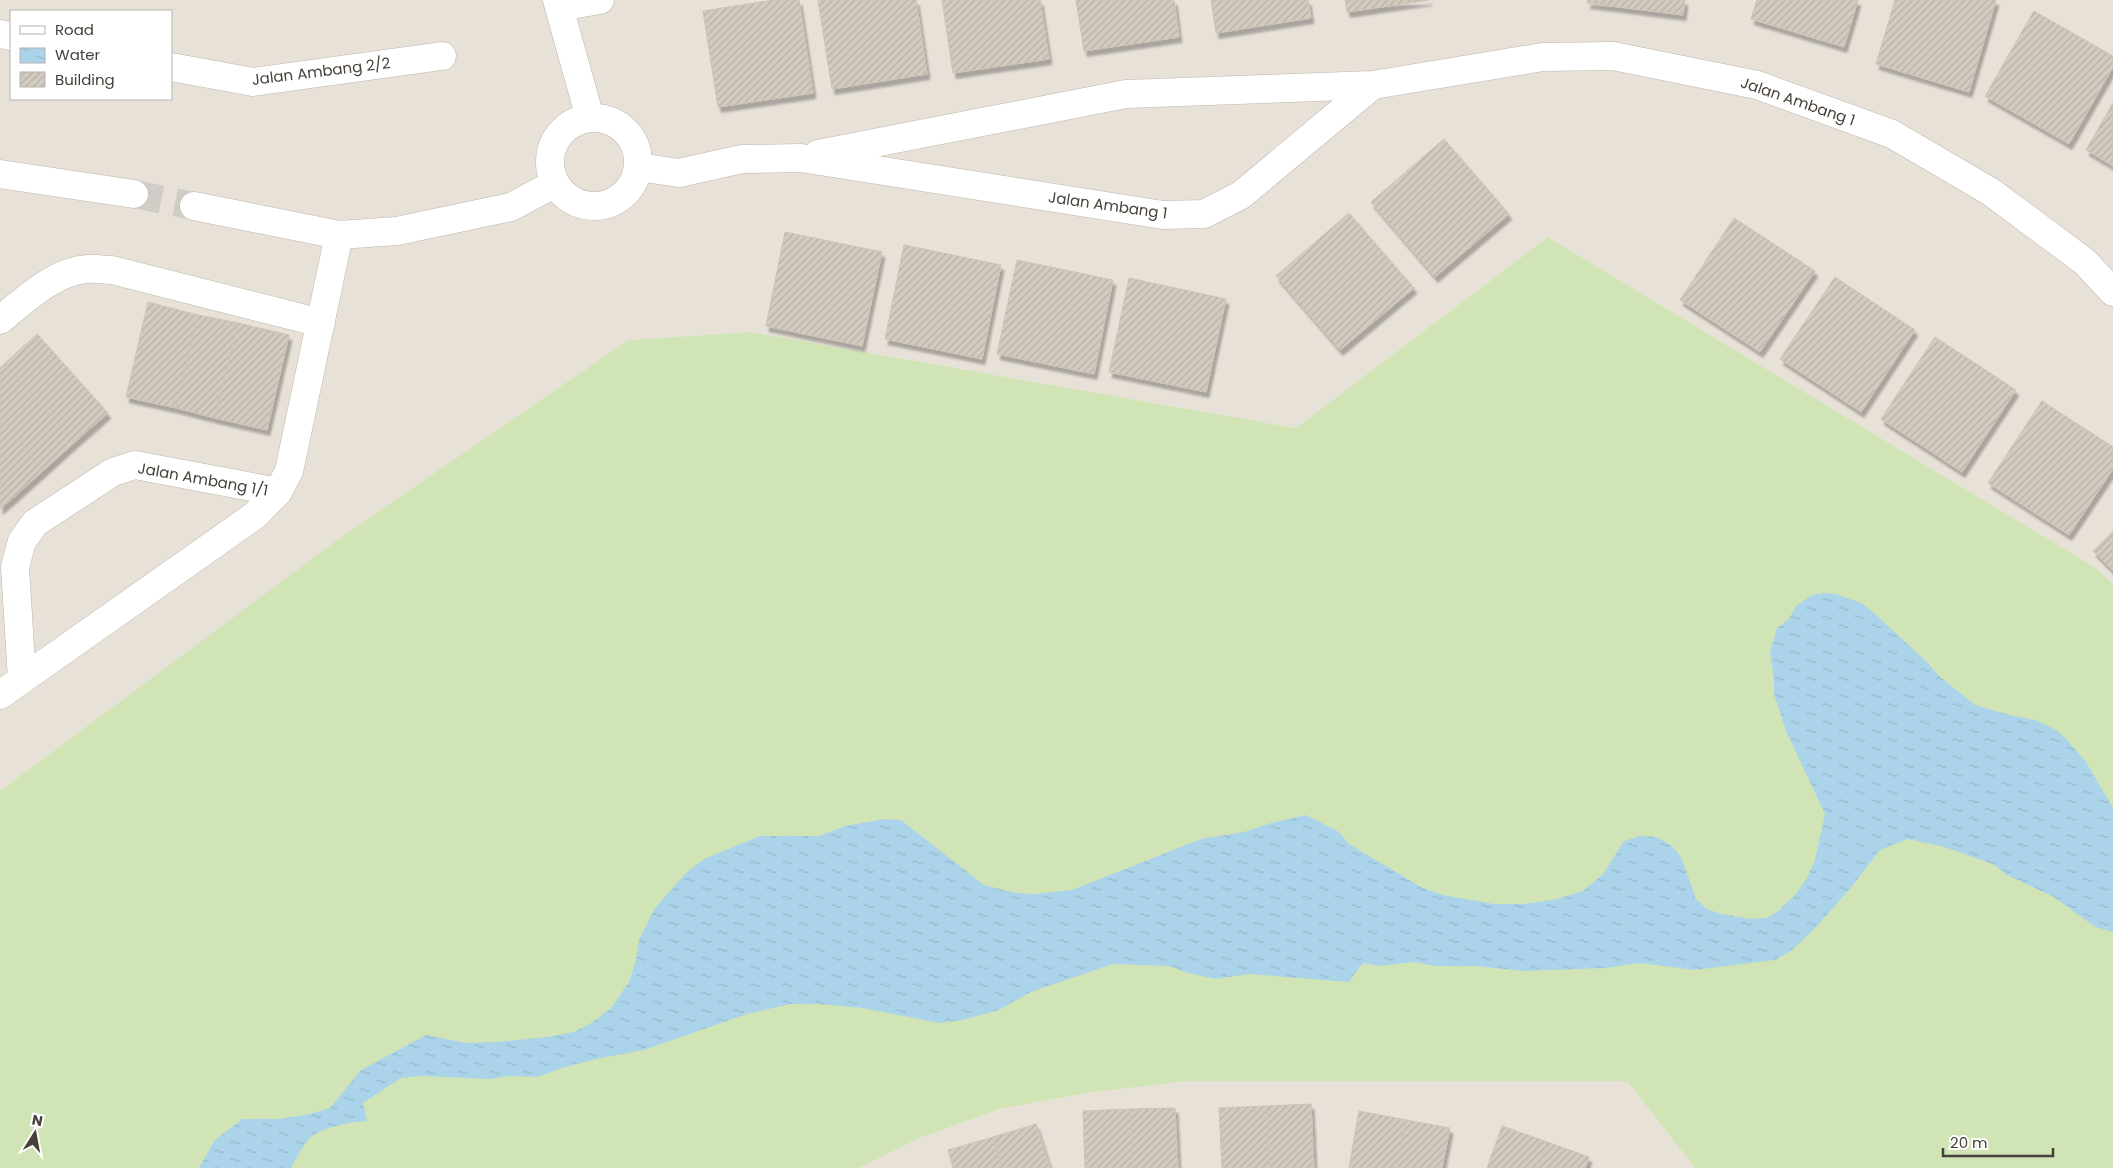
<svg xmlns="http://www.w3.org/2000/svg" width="2113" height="1168" font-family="Poppins,sans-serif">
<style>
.residential{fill:#e7e1d8;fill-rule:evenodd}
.grass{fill:#d1e4b6}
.water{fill:url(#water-ripples)}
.building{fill:url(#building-hatch);stroke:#cec3b4;filter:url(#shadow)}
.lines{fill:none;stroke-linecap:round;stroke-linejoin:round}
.minor-tunnel{stroke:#d0cdc6;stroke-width:28;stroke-dasharray:28 14;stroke-linecap:butt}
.minor-casing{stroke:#beb7ad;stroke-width:29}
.minor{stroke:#fff;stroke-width:28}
.labels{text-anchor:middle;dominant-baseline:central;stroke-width:4;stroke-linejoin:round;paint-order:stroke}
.street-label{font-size:15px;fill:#464038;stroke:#fff}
</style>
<defs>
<pattern id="water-ripples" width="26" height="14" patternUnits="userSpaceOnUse" patternTransform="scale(1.25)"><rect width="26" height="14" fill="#abd4ea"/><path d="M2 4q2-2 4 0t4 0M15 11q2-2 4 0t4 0" fill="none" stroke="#94b7c9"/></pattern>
<pattern id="building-hatch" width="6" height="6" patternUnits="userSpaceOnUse" patternTransform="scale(1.25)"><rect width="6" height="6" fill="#d4cbc0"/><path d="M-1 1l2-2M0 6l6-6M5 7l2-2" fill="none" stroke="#b7afa6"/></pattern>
<filter id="shadow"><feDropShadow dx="3" dy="5.5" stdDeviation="1" flood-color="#0004"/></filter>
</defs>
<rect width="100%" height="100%" fill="#f3f0ea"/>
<!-- residential -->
<path class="residential" d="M 0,0 L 2113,0 L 2113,584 L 2096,568 L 1548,237 L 1296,428 L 750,332 L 628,340 L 334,542 L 0,791 ZM 11,11 L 171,11 L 171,99 L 11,99 Z
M 1187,1081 L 1627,1081 L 1695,1168 L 859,1168 L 922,1137 L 1000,1109 L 1088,1093 Z"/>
<!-- grass -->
<path class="grass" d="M 1548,237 L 2096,568 L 2113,584 L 2113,1168 L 1695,1168 L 1627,1081 L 1187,1081 L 1088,1093 L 1000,1109 L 922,1137 L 859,1168 L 0,1168 L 0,791 L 334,542 L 628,340 L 750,332 L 1296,428 Z"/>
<!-- water -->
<path class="water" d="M 1824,593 L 1836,594 L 1861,603 L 1873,612 L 1928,663 L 1940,677 L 1975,705 L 2013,716 L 2036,720 L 2058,731 L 2067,740 L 2086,762 L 2113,808 L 2113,932 L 2095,927 L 2054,897 L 2007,875 L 1993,864 L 1944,847 L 1907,839 L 1880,850 L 1849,890 L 1816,927 L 1791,951 L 1775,960 L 1695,970 L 1640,963 L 1606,968 L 1522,971 L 1475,966 L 1435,966 L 1414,962 L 1378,966 L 1363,963 L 1349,982 L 1249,974 L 1216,979 L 1188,973 L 1169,966 L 1113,964 L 1031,992 L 999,1010 L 962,1020 L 940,1023 L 862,1008 L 819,1004 L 791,1004 L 747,1014 L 644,1050 L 601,1058 L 565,1067 L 537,1077 L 509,1076 L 490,1079 L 421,1076 L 401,1078 L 363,1103 L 367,1121 C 352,1122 321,1127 310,1138 C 303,1145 296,1159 291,1168 L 199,1168 L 214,1141 L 242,1119 L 279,1119 L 310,1114 L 330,1108 L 361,1070 L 426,1035 L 466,1043 L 497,1042 L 547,1037 L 574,1032 L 593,1022 L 611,1008 L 629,982 L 636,960 L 639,940 L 654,909 L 687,872 L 704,859 L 760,836 L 819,836 L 845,826 L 885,819 L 901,820 L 984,885 L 1016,893 L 1034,894 L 1072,890 L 1201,839 L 1244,832 L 1271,823 L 1306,815 L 1339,832 L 1349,844 L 1423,888 L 1443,895 L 1494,904 L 1524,904 L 1557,899 L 1583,891 L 1603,874 L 1624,841 L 1640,836 L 1657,837 L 1672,846 L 1682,859 L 1696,899 L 1707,909 L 1721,914 L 1750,919 L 1766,918 L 1777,912 L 1795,895 L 1807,878 L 1815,860 L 1825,814 L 1786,731 L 1774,694 L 1774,679 L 1770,653 L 1777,628 L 1789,619 L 1796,606 L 1812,595 Z"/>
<!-- building -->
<path class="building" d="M 774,0 L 799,0 L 813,93 L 718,107 L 703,11 Z
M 818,0 L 916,0 L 927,74 L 832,89 Z
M 942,0 L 1040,0 L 1049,59 L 953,73 Z
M 1076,0 L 1174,0 L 1179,37 L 1084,51 Z
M 1211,0 L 1308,0 L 1311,18 L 1216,33 Z
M 1345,0 L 1429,0 L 1347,12 Z
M 1588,0 L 1685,0 L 1683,15 L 1587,3 Z
M 1757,0 L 1858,0 L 1844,47 L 1751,19 Z
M 1895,0 L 1996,0 L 1969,92 L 1876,64 Z
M 2034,11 L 2113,56 L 2113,67 L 2069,144 L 1985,96 Z
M 2113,103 L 2113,166 L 2086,150 Z
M 1444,139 L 1509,214 L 1435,277 L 1371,202 Z
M 1349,213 L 1414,288 L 1340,350 L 1276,276 Z
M 1734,218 L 1815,271 L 1760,352 L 1680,300 Z
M 785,232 L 882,252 L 862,346 L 766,326 Z
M 904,245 L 1001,265 L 982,359 L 885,339 Z
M 1017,260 L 1113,280 L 1094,374 L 997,354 Z
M 1835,277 L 1915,330 L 1861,412 L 1780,359 Z
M 1129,278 L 1226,299 L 1206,392 L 1109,372 Z
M 148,302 L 198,315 L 176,408 L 126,397 Z
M 198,315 L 238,323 L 215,418 L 176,408 Z
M 238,323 L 289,335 L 267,430 L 215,418 Z
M 37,334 L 108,413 L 75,442 L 4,364 Z
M 1935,337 L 2016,390 L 1962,472 L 1881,419 Z
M 4,364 L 75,442 L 44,470 L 0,421 L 0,368 Z
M 2042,401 L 2113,447 L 2113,469 L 2069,535 L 1988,483 Z
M 0,421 L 44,470 L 14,497 L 0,481 Z
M 0,481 L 14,497 L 0,509 Z
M 2113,531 L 2113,571 L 2093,551 Z
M 1311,1104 L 1314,1168 L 1270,1168 L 1267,1106 Z
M 1267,1106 L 1270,1168 L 1222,1168 L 1219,1108 Z
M 1175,1108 L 1178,1168 L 1133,1168 L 1130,1109 Z
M 1130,1109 L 1133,1168 L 1085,1168 L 1083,1111 Z
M 1359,1111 L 1406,1120 L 1397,1168 L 1349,1168 Z
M 1406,1120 L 1450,1128 L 1442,1168 L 1397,1168 Z
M 1036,1124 L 1050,1168 L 1002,1168 L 993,1137 Z
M 1502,1126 L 1547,1142 L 1538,1168 L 1487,1168 Z
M 993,1137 L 1002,1168 L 953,1168 L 948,1150 Z
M 1547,1142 L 1589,1157 L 1585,1168 L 1538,1168 Z"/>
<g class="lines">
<!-- minor-tunnel -->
<path class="minor-tunnel" d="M 134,194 L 194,206"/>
<defs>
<path id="minor" d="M 557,0 L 590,118
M 559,7 L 600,0
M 0,34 L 11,36
M 171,67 L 253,82 L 442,56
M550 162a44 44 0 1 1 88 0a44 44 0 1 1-88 0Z
M 818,154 L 1126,94 L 1373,85
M 638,167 L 679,173 L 742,159 L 801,158 L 1163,215 L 1204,214 L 1241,195 L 1373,85 L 1543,57 L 1613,56 L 1757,85 L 1892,134 L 1991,192 L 2085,262 L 2113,292
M 0,174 L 134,194
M 194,206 L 339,235 L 397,231 L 511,207 L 554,184
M 0,320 C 25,300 54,271 88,269 C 96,268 104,270 112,270 L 321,323
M 22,679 L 15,567 L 22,541 L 35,523 L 113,472 L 135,465 L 278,492
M 0,695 L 254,516 L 278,492 L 289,471 L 339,235"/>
</defs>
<!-- minor casing -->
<use href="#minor" class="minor-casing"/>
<!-- minor -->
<use href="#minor" class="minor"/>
</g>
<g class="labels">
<!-- street labels -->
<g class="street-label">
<text transform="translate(321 71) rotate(-7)">Jalan Ambang 2/2</text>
<text transform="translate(1798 101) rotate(19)">Jalan Ambang 1</text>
<text transform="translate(1108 205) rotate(8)">Jalan Ambang 1</text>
<text transform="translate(203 479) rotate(10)">Jalan Ambang 1/1</text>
</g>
</g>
<!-- legend -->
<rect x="10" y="10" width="162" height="90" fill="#ffffff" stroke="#b5b3af"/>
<rect x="20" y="26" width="25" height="8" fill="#ffffff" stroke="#b5b3af"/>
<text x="55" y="35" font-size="15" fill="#464038">Road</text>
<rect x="20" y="48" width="25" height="15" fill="url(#water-ripples)" stroke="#b5b3af"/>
<text x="55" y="60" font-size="15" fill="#464038">Water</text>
<rect x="20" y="72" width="25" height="15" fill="url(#building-hatch)" stroke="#b5b3af"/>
<text x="55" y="85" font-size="15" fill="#464038">Building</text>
<!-- north arrow -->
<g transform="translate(35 1133) rotate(11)" stroke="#ffffff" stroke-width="4" paint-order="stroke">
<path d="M0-4L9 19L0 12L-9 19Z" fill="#464038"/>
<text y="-8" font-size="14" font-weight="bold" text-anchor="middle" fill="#464038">N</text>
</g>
<!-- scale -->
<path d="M1943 1148v8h110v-8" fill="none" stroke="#464038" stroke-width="2.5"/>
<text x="1950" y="1148" font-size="15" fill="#464038" stroke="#ffffff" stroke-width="4" paint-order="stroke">20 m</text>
</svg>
